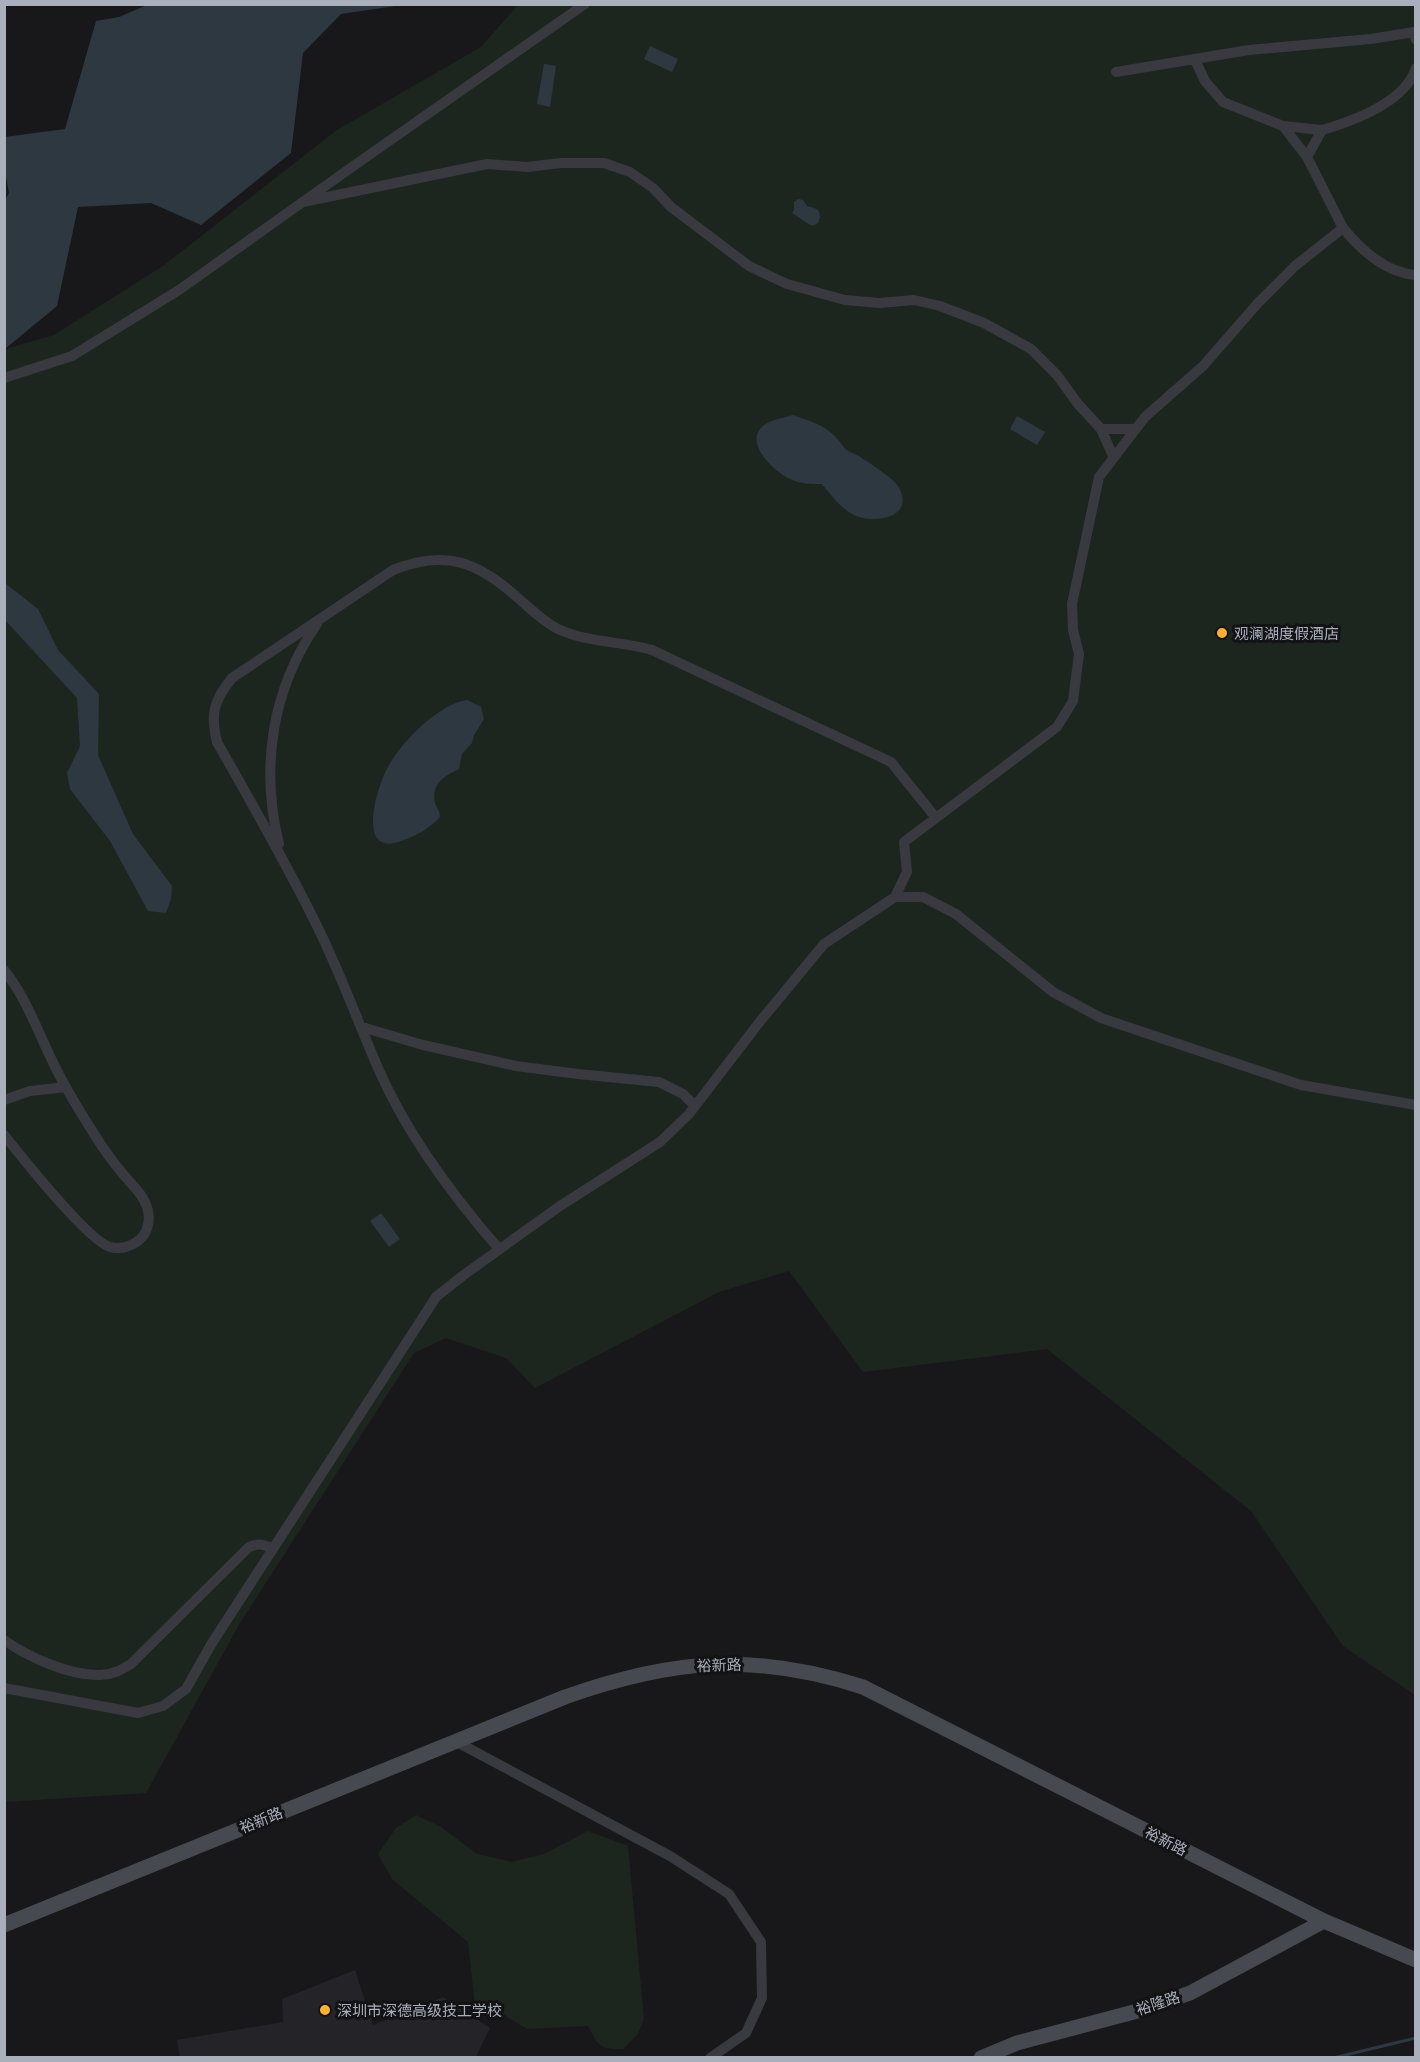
<svg xmlns="http://www.w3.org/2000/svg" width="1420" height="2062" font-family="Quicksand,'Noto Sans SC',sans-serif">
<style>
.built{fill:#242428}
.green{fill:#1d261e}
.water{fill:#2d3840}
.lines{fill:none;stroke-linecap:round;stroke-linejoin:round}
.stream{stroke:#2d3840;stroke-width:3}
.street{stroke:#393a40;stroke-width:10}
.secondary{stroke:#464950;stroke-width:15}
.poi-dot{fill:#ffb12b;stroke:#131316;stroke-width:2}
.labels{text-anchor:middle;dominant-baseline:central;stroke-width:6;stroke-linejoin:round;paint-order:stroke}
.poi-label{font-size:15px;fill:#a9afbb;stroke:#131316;text-anchor:start}
.street-label{font-size:15px;fill:#a9afbb;stroke:#131316}
</style>
<rect width="100%" height="100%" fill="#18181b"/>
<!-- built -->
<path class="built" d="M 355,1970 L 373,2025 L 443,1997 L 490,2028 L 476,2057 L 180,2057 L 177,2040 L 283,2022 L 282,1999 Z"/>
<!-- green -->
<path class="green" d="M 518,5 L 1415,5 L 1415,1695 L 1343,1646 L 1251,1511 L 1047,1349 L 863,1372 L 789,1271 L 719,1292 L 535,1388 L 506,1358 L 446,1338 L 414,1353 L 240,1623 L 146,1793 L 5,1802 L 5,349 L 54,335 L 163,266 L 337,130 L 481,47 Z
M 416,1815 L 441,1827 L 477,1854 L 512,1862 L 544,1854 L 588,1831 L 628,1846 L 644,2019 L 638,2034 L 623,2049 C 599,2049 599,2047 588,2026 L 527,2029 L 491,2007 L 475,2005 L 468,1942 L 392,1879 L 378,1854 L 396,1828 Z"/>
<!-- water -->
<path class="water" d="M 147,5 L 402,5 L 341,14 L 303,53 L 291,153 L 201,225 L 151,203 L 78,207 L 57,306 L 5,349 L 4,202 L 9,193 L 5,171 L 5,137 L 65,129 L 96,21 L 119,17 Z
M 650,46 L 678,59 L 672,72 L 644,59 Z
M 544,64 L 556,66 L 550,107 L 537,104 Z
M 798,199 L 803,200 L 807,206 C 814,208 820,208 820,217 L 818,223 L 812,226 L 792,213 L 794,210 L 794,202 Z
M 793,415 C 818,424 831,427 846,450 C 858,455 867,461 878,469 C 886,475 898,482 901,492 C 911,519 873,523 856,516 C 841,509 832,496 822,484 C 811,484 801,484 790,479 C 775,472 744,444 762,427 C 769,420 783,418 793,415 Z
M 1017,416 L 1045,432 L 1037,445 L 1010,429 Z
M 5,583 L 38,609 L 58,650 L 99,694 L 98,755 L 133,834 L 172,886 L 171,899 L 166,913 L 148,911 L 110,841 L 70,789 L 67,773 L 80,746 L 77,698 L 5,620 Z
M 467,700 L 481,707 L 484,719 L 474,735 L 472,743 L 462,754 L 459,769 C 444,776 431,784 435,803 C 437,809 440,811 440,817 C 429,829 416,836 401,841 C 355,858 377,786 388,767 C 401,742 439,704 467,700 Z
M 381,1213 L 400,1239 L 389,1247 L 370,1221 Z"/>
<g class="lines">
<!-- stream -->
<path class="stream" d="M 1333,2058 L 1416,2038"/>
<!-- street -->
<path class="street" d="M 1195,60 L 1205,81 L 1223,102 L 1283,126 L 1322,130
M 1116,72 L 1249,50 L 1371,39 L 1414,32 L 1416,40
M 1283,126 L 1307,157
M 303,202 L 487,164 L 527,167 L 561,163 L 604,163 L 630,172 L 653,188 L 671,207 L 749,266 L 787,284 L 845,300 L 879,303 L 914,300 L 940,306 L 984,323 L 1031,349 L 1057,375 L 1078,404 L 1101,429 L 1135,429
M 1343,228 L 1307,157 L 1322,130 C 1353,121 1405,102 1416,68
M 4,378 L 72,356 L 179,290 L 352,167 L 585,4
M 1101,429 L 1113,456
M 279,844 C 260,767 272,689 317,624
M 895,897 L 907,872 L 904,842 L 1057,727 L 1073,701 L 1079,654 L 1073,630 L 1072,604 L 1099,477 L 1145,417 L 1203,366 L 1258,303 L 1295,266 L 1343,228 C 1361,250 1386,273 1416,275
M 4,970 C 25,996 35,1025 49,1054 C 62,1083 79,1110 96,1137 C 104,1150 113,1162 123,1174 C 132,1185 145,1196 148,1211 C 150,1219 148,1230 143,1236 C 135,1246 121,1250 110,1247 C 88,1241 21,1156 4,1135
M 362,1027 L 423,1045 L 516,1066 L 578,1074 L 659,1082 L 683,1094 L 695,1106
M 4,1100 L 30,1091 L 66,1087
M 499,1249 C 452,1195 407,1135 378,1068 C 358,1022 341,975 319,930 C 288,866 252,804 217,742 C 210,714 214,700 232,678 L 393,570 C 446,549 478,562 518,598 C 531,609 542,621 558,629 C 588,643 621,641 652,650 L 891,762 L 936,818
M 4,1640 C 28,1657 70,1676 100,1675 C 112,1675 121,1670 131,1664 L 249,1547 C 258,1543 264,1544 273,1549
M 4,1688 L 138,1713 L 163,1706 L 186,1689 L 212,1643 L 436,1297 L 465,1274 L 560,1206 L 660,1142 L 689,1114 L 758,1024 L 824,944 L 895,897 L 923,897 L 956,914 L 1053,992 L 1101,1018 L 1301,1085 L 1416,1105
M 455,1741 L 670,1856 L 729,1894 L 761,1942 L 762,1998 L 746,2033 L 710,2058"/>
<!-- secondary -->
<path class="secondary" d="M 4,1925 L 565,1697 C 672,1659 753,1652 863,1687 L 1324,1921 L 1416,1960
M 981,2058 L 1017,2043 L 1145,2009 L 1190,1993 L 1324,1921"/>
</g>
<!-- markers -->
<g class="poi-dot">
<circle cx="1222" cy="633" r="6"/>
<circle cx="325" cy="2010" r="6"/>
</g>
<g class="labels">
<!-- poi labels -->
<g class="poi-label">
<text x="1234" y="633">观澜湖度假酒店</text>
<text x="337" y="2010">深圳市深德高级技工学校</text>
</g>
<!-- street labels -->
<g class="street-label">
<text transform="translate(719 1665) rotate(-2)">裕新路</text>
<text transform="translate(261 1820) rotate(-22)">裕新路</text>
<text transform="translate(1166 1841) rotate(27)">裕新路</text>
<text transform="translate(1158 2003) rotate(-18)">裕隆路</text>
</g>
</g>
<!-- border -->
<rect width="1420" height="2062" fill="none" stroke="#a9afbb" stroke-width="12"/>
</svg>
